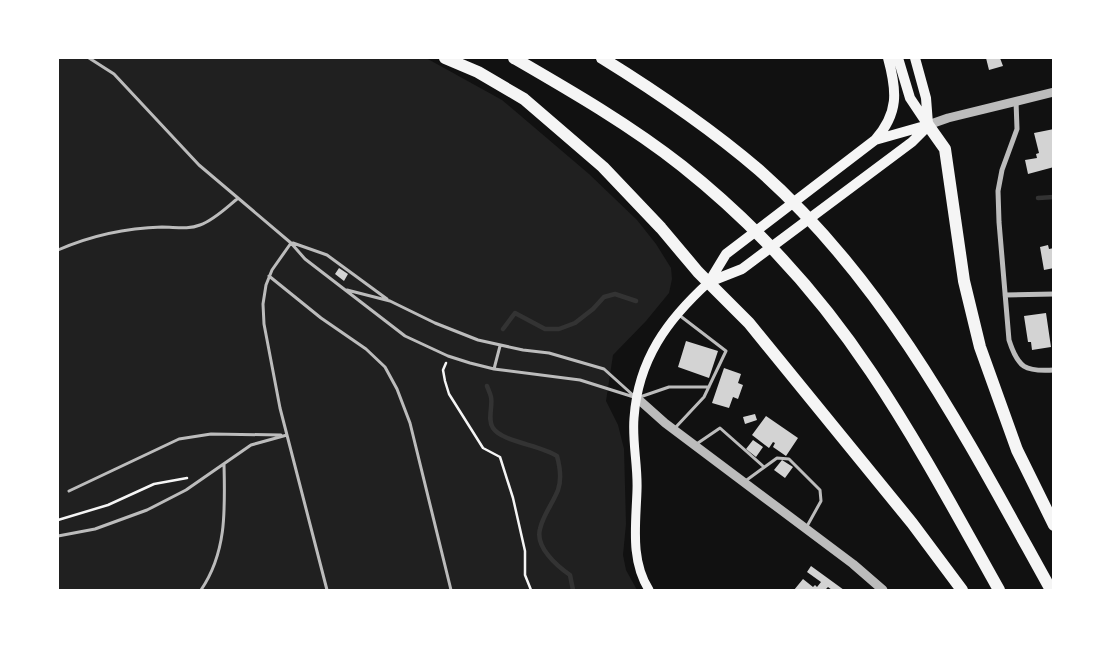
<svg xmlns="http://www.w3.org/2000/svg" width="1111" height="648" font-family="Signika,sans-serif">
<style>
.green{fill:#202020}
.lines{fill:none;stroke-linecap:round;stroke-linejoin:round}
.stream{stroke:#333;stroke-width:4.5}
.building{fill:#d3d3d3}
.path{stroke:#f5f5f5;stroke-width:2.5}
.service{stroke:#bcbcbc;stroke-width:3}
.minor{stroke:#bcbcbc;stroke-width:5}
.tertiary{stroke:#bcbcbc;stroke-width:9}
.secondary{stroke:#f5f5f5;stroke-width:9}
.primary{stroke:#f5f5f5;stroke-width:10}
.motorway{stroke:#f5f5f5;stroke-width:12}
</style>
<rect width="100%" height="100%" fill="#111"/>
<!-- green -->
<path class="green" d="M 58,58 L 426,58 L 502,100 L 589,174 L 637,220 L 656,244 L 671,268 L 672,279 L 669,293 L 646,321 L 613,355 L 606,401 L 618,425 L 624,449 L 626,524 L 623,555 L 626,570 L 637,590 L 58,590 Z"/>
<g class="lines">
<!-- stream -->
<path class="stream" d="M 1038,198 L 1054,197
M 503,329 L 515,313 L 545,329 L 559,329 L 575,323 L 593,309 L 604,297 L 615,294 L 636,301
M 487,386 C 488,389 490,393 491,397 C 493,407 487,419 493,428 C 502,442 541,445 557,456 C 560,467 562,479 558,490 C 553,503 543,515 540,529 C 535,547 557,566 570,575 L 573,590"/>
</g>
<!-- building -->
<path class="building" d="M 986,58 L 1000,58 L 1003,66 L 989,70 Z
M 1054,129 L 1054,167 L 1028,174 L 1025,160 L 1037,158 L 1036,154 L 1039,153 L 1034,133 Z
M 1048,245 L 1049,249 L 1054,248 L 1054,268 L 1044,270 L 1040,247 Z
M 339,268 L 348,274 L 344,281 L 335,274 Z
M 1046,313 L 1051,347 L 1032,350 L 1031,342 L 1028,342 L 1024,316 Z
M 686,341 L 718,351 L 709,378 L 678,367 Z
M 724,368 L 741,374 L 738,383 L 743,385 L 738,399 L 733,397 L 729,408 L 712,403 Z
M 755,414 L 757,420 L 745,424 L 743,417 Z
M 766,416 L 798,438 L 786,456 L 773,447 L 775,443 L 773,442 L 769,448 L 752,435 Z
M 753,440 L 763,447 L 756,457 L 746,449 Z
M 782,460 L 793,467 L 785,478 L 774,470 Z
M 811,566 L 844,590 L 832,590 L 828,587 L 825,590 L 794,590 L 803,579 L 813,587 L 815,585 L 817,587 L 821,582 L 807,572 Z"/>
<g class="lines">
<!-- path -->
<path class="path" d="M 446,363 L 443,370 L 445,381 L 449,394 L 483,448 L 500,457 L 513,498 L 525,551 L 525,575 L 531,590
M 58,520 L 108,505 L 154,484 L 187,478"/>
<!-- service -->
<path class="service" d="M 89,58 L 114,74 L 199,165 L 291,243 L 305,259 L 405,336 L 448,356 L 470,363 L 494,369 L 580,380 L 637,398 L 669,387 L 709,387
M 291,243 L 272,270 L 266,285 L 263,304 L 264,324 L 280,408 L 327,590
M 293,243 L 327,255 L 387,299
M 58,250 C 90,236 126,228 162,227 C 175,227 188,230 200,225 C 214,220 226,208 237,199
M 269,276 L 321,318 L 366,349 L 385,367 L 397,389 L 410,423 L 451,590
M 347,290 L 390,301 L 435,323 L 478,340 L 523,350 L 549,353 L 604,369 L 634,396
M 494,369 L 500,346
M 675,428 L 704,397 L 726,351 L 679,315
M 695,445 L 720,428 L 764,467
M 744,482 L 777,458 L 789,459 L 820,490 L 821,501 L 806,528
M 69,491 L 179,439 L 211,434 L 281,435
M 58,536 L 95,529 L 147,510 L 186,490 L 251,445 L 287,435
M 201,590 C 227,552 225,509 224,464"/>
<!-- minor -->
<path class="minor" d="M 1016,101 L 1017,129 L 1002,170 L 998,191 L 999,222 L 1009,340 C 1018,368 1025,372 1054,370
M 1005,295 L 1054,294"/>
<!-- tertiary -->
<path class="tertiary" d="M 928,125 L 948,118 L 1054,92
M 637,398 L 665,423 L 853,564 L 883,590"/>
<!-- secondary -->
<path class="secondary" d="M 649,590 C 630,560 636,524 637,490 C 638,466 632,442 634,418 C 638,360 667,320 709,282"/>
<!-- primary -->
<path class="primary" d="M 898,58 L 910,98 L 928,125
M 915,58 L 926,98 L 928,124
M 875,140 C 899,113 897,91 888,58
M 709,282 L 726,254 L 875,140 L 928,125
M 709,282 L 742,269 L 912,142 L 928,126"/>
<!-- motorway -->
<path class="motorway" d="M 445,58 L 478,72 L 524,99 L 603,167 L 661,228 L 698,272 L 749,323 L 912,523 L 962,590
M 514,58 C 571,91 630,125 682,166 C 755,224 819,294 871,372 C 918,442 958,517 999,590
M 602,58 C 657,92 710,128 759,170 C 889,285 968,441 1051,590
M 928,125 L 945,149 L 964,281 L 980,347 L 1017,450 L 1054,525"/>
</g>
<!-- border -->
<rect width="1111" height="648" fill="none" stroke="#ffffff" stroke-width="118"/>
</svg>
